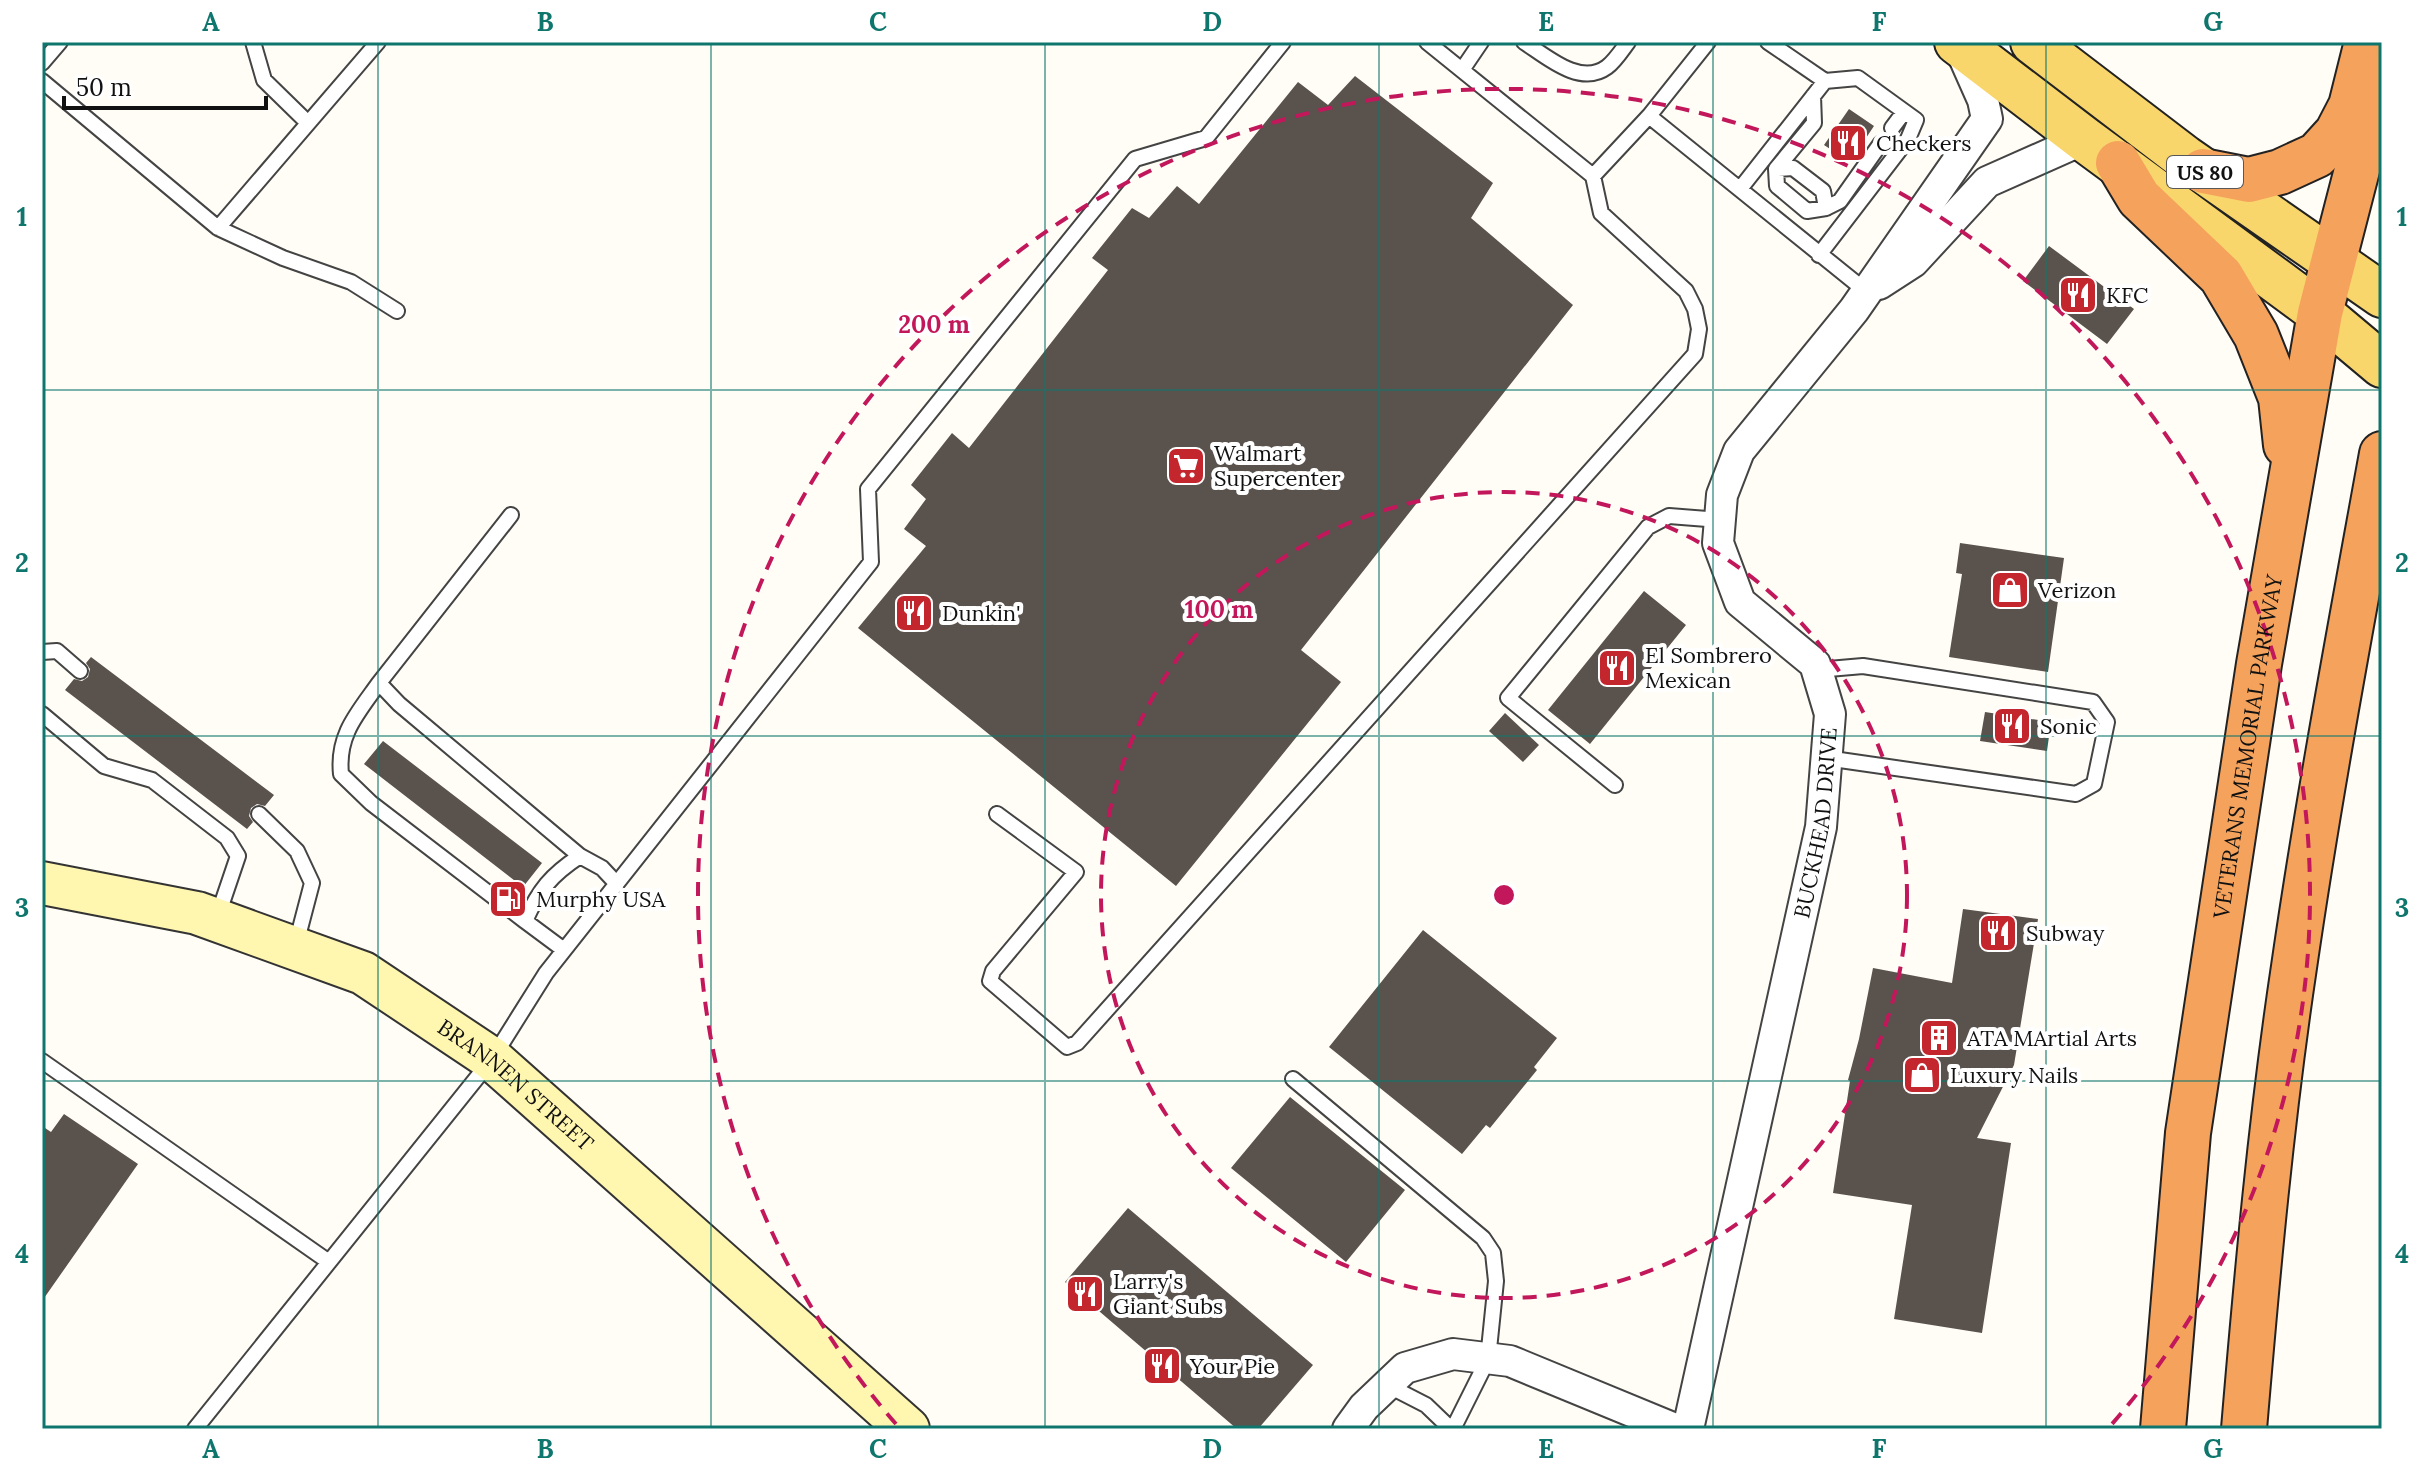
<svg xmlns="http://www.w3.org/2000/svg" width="2424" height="1471" font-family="Lora,serif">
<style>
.building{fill:#5a524d}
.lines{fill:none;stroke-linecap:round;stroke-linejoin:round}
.lane-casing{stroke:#444;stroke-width:18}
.street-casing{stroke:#444;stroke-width:34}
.secondary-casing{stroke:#333;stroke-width:46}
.primary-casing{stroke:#222;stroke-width:48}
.highway-casing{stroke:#222;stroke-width:48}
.lane{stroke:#fff;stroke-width:14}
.street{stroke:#fff;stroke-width:30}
.secondary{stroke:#fff6b0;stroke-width:42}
.primary{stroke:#f9d66b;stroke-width:44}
.highway{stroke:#f5a25d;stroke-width:44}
.grid{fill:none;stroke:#0f766e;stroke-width:2;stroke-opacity:0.55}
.ring{fill:none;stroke:#c2185b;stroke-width:4;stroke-dasharray:14 10}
.labels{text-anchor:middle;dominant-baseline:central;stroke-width:8;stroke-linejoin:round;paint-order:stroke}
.shield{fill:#fff;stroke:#585858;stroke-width:2}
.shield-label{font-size:20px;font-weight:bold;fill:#111}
.poi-label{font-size:22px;fill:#111;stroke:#fff;text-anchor:start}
.street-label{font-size:22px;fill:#111;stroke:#fff}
.centre{fill:#c2185b;stroke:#fff;stroke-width:4}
.ring-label{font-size:24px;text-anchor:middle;font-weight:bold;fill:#c2185b;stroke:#fff;stroke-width:8;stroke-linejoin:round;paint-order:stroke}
.neatline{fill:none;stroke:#0f766e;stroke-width:3}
.grid-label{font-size:26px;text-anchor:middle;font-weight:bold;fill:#0f766e}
</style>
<rect width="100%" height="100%" fill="#fffdf5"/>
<!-- building -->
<path class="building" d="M 1355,76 L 1493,183 L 1471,218 L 1573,305 L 1301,650 L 1341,682 L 1176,886 L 858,628 L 926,546 L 904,529 L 926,499 L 911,485 L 952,433 L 969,448 L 1108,270 L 1092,258 L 1132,208 L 1149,218 L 1177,186 L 1199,204 L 1298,82 L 1328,105 Z
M 1849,109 L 1874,126 L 1850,162 L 1824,145 Z
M 2049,246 L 2134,309 L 2107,344 L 2023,281 Z
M 1960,543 L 2064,558 L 2048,672 L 1949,657 L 1962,574 L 1956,573 Z
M 1644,591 L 1686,625 L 1590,744 L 1548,710 Z
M 91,657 L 274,795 L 265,806 L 257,804 L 251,808 L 249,816 L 253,822 L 247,829 L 65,690 L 74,679 L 82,681 L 88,677 L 90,669 L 86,663 Z
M 1985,712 L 2051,722 L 2047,751 L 1980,741 Z
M 1505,713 L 1539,745 L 1523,762 L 1489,731 Z
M 383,741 L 542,863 L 523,887 L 364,764 Z
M 1963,909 L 2038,919 L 2014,1065 L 1977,1138 L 2011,1143 L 1982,1333 L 1894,1319 L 1912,1205 L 1833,1193 L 1850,1081 L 1848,1080 L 1859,1039 L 1873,968 L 1952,983 Z
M 1423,930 L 1557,1038 L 1534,1067 L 1537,1070 L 1490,1128 L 1486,1125 L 1462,1154 L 1329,1047 Z
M 1290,1097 L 1405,1190 L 1346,1262 L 1231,1168 Z
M 64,1114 L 138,1164 L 42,1301 L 42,1126 L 51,1132 Z
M 1128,1208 L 1313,1365 L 1258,1429 L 1237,1429 L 1065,1282 Z"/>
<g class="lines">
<defs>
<path id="lane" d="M 253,42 L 264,80 L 308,123
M 1524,42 C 1546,56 1580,87 1607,67 C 1615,61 1622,50 1628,42
M 1768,42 L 1825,81
M 42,63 L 60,42
M 1462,70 L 1481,42
M 42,81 L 218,228 L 378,42
M 1813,96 L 1814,123 L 1776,169 L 1777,186 L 1807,211 L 1826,208 L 1840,201 L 1881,143
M 1649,116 L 1867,292
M 1892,128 L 1904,112
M 1776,169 L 1793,168 L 1823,191 L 1826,208
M 1593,176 L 1649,116 L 1708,42
M 1740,189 L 1825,81 L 1858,78 L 1916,120 L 1908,139 L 1819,255
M 218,228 L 283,258 L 351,282 L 397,311
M 511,515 L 379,683 L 399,704 L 580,856
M 42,652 L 57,651 L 80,671
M 1817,670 L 1863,666 L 2093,702 L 2107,722 L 2094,784 L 2076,794 L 1826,758
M 379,683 C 357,714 337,735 341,774 L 371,803 L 525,921
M 42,714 L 104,766 L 152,780 L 227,838 L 238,856 L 217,918
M 1615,785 L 1508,698 L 1648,527 L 1669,516 L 1720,520
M 259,814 L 297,851 L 312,883 L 296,944
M 997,814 L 1076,872 L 993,971 L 990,981 L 1067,1047 L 1077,1043 L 1695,354 L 1699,329 L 1695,309 L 1686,291 L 1601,213 L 1593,176 L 1427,42
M 564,950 L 525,921 C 539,890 551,875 580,856 L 602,868 L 617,884
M 42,1061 L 329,1262
M 1293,1079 L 1483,1238 L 1493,1253 L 1496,1281 L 1488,1359 L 1453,1429
M 1387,1385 L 1426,1405 L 1451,1429
M 195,1429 L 492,1059 L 546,973 L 871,562 L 868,489 L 1135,159 L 1206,138 L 1283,42"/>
<g id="street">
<path d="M 1879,284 L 1913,262 L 1987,182 L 2084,139"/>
<path d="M 1348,1429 L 1364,1407 L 1405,1368 L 1453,1354 L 1510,1361 L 1675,1429"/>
<path id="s1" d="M 1688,1429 L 1821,827 L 1830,714 L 1815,664 L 1740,602 L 1718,543 L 1722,495 L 1739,451 L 1854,310 L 1987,119 L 1983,100 L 1959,46"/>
</g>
<g id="secondary">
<path id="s2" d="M 42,883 L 197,913 L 363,973 L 492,1059 L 908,1429"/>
</g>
<path id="primary" d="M 1957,42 L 2084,139 L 2320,313 L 2382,365
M 2033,42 L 2185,158 L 2382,295"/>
<g id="highway">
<path d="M 2118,163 L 2139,198 L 2221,276 L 2256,335 L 2281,398 L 2286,445"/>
<path d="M 2203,171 L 2249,180 L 2280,172 L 2317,155 L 2337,133 L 2351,106 L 2367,42"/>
<path id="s3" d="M 2163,1429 L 2188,1133 L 2259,664 L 2320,313 L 2382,73"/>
<path d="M 2244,1429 C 2257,1275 2271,1120 2294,967 C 2319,795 2351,625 2382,454"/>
</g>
</defs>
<!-- lane casing -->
<use href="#lane" class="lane-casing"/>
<!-- street casing -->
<use href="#street" class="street-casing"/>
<!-- secondary casing -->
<use href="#secondary" class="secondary-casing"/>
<!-- primary casing -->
<use href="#primary" class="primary-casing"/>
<!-- highway casing -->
<use href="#highway" class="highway-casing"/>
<!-- lane -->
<use href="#lane" class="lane"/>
<!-- street -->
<use href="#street" class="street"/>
<!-- secondary -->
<use href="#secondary" class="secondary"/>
<!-- primary -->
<use href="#primary" class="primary"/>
<!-- highway -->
<use href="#highway" class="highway"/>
</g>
<!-- grid -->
<path class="grid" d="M 378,42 L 378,1429M 711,42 L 711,1429M 1045,42 L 1045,1429M 1379,42 L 1379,1429M 1713,42 L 1713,1429M 2046,42 L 2046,1429M 42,390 L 2382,390M 42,736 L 2382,736M 42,1081 L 2382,1081"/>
<!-- distance rings -->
<g class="ring">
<circle cx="1504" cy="895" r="403"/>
<path d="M896 1424A806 806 0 1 1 2112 1424"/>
</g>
<!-- icons -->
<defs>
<symbol id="restaurant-square" viewBox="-11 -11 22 22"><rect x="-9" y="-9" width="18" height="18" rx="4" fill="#c4262e" stroke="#fff"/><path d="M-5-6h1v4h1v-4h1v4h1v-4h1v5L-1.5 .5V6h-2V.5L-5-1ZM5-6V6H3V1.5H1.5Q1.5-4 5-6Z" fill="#fff"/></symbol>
<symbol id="supermarket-square" viewBox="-11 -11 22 22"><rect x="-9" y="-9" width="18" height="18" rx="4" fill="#c4262e" stroke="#fff"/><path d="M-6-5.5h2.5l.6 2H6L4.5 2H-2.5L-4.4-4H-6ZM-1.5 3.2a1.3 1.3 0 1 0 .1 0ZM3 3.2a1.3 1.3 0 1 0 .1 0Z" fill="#fff"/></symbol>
<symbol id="shop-square" viewBox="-11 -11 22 22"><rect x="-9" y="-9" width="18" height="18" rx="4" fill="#c4262e" stroke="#fff"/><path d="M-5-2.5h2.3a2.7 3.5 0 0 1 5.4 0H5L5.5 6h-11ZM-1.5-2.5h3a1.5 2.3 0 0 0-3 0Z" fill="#fff"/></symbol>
<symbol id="fuel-square" viewBox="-11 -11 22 22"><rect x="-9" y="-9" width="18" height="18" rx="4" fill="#c4262e" stroke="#fff"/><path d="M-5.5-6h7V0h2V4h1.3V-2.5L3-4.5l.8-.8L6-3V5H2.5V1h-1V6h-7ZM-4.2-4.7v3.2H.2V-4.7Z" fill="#fff"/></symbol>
<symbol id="building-square" viewBox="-11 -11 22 22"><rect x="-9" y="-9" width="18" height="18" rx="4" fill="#c4262e" stroke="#fff"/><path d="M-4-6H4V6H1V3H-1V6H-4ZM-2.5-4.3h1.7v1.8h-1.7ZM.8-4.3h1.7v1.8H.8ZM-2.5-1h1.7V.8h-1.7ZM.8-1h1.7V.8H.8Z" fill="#fff"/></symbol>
</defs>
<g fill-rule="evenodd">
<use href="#restaurant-square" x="1826" y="121" width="44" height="44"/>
<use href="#restaurant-square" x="2056" y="273" width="44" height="44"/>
<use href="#supermarket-square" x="1164" y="444" width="44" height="44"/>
<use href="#shop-square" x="1988" y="568" width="44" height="44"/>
<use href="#restaurant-square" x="892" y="591" width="44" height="44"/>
<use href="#restaurant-square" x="1595" y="646" width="44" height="44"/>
<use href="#restaurant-square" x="1990" y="704" width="44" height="44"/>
<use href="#fuel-square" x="486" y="877" width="44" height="44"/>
<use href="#restaurant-square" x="1976" y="911" width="44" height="44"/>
<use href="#building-square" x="1917" y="1016" width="44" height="44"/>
<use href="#shop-square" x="1900" y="1053" width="44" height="44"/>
<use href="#restaurant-square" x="1063" y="1272" width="44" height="44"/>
<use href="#restaurant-square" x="1140" y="1344" width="44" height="44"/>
</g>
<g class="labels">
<!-- shield labels -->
<rect class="shield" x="2167" y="156" width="76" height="32" rx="6"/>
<g class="shield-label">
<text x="2205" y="172">US 80</text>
</g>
<!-- poi labels -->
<g class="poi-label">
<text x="1876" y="143">Checkers</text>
<text x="2106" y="295">KFC</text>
<text x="1214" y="453">Walmart<tspan x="1214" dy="25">Supercenter</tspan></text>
<text x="2038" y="590">Verizon</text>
<text x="942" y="613">Dunkin'</text>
<text x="1645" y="655">El Sombrero<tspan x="1645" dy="25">Mexican</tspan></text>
<text x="2040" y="726">Sonic</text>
<text x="536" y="899">Murphy USA</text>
<text x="2026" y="933">Subway</text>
<text x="1967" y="1038">ATA MArtial Arts</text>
<text x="1950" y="1075">Luxury Nails</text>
<text x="1113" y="1281">Larry's<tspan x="1113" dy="25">Giant Subs</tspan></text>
<text x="1190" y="1366">Your Pie</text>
</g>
<!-- street labels -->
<g class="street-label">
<text stroke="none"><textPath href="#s3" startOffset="688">VETERANS MEMORIAL PARKWAY</textPath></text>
<text stroke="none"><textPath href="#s1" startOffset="620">BUCKHEAD DRIVE</textPath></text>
<text stroke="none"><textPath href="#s2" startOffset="524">BRANNEN STREET</textPath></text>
</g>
</g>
<circle cx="1504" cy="895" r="12" class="centre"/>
<g class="ring-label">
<text x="934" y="333">200 m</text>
<text x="1219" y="618">100 m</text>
</g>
<!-- border -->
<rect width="2424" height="1471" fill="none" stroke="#ffffff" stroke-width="88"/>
<!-- scale -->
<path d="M64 96v12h202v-12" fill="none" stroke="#111111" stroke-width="4"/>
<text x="76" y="96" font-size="24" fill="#111111" stroke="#ffffff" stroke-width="6" paint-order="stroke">50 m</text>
<rect x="44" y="44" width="2336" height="1383" class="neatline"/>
<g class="grid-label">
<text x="211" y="31">A</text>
<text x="545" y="31">B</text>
<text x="878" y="31">C</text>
<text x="1212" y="31">D</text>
<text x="1546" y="31">E</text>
<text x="1879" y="31">F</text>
<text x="2213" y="31">G</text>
<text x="22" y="226">1</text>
<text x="2402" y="226">1</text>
<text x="22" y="572">2</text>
<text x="2402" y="572">2</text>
<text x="22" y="917">3</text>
<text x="2402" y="917">3</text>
<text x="22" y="1263">4</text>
<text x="2402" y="1263">4</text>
<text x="211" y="1458">A</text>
<text x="545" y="1458">B</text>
<text x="878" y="1458">C</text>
<text x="1212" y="1458">D</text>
<text x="1546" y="1458">E</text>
<text x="1879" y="1458">F</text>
<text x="2213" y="1458">G</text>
</g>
</svg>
